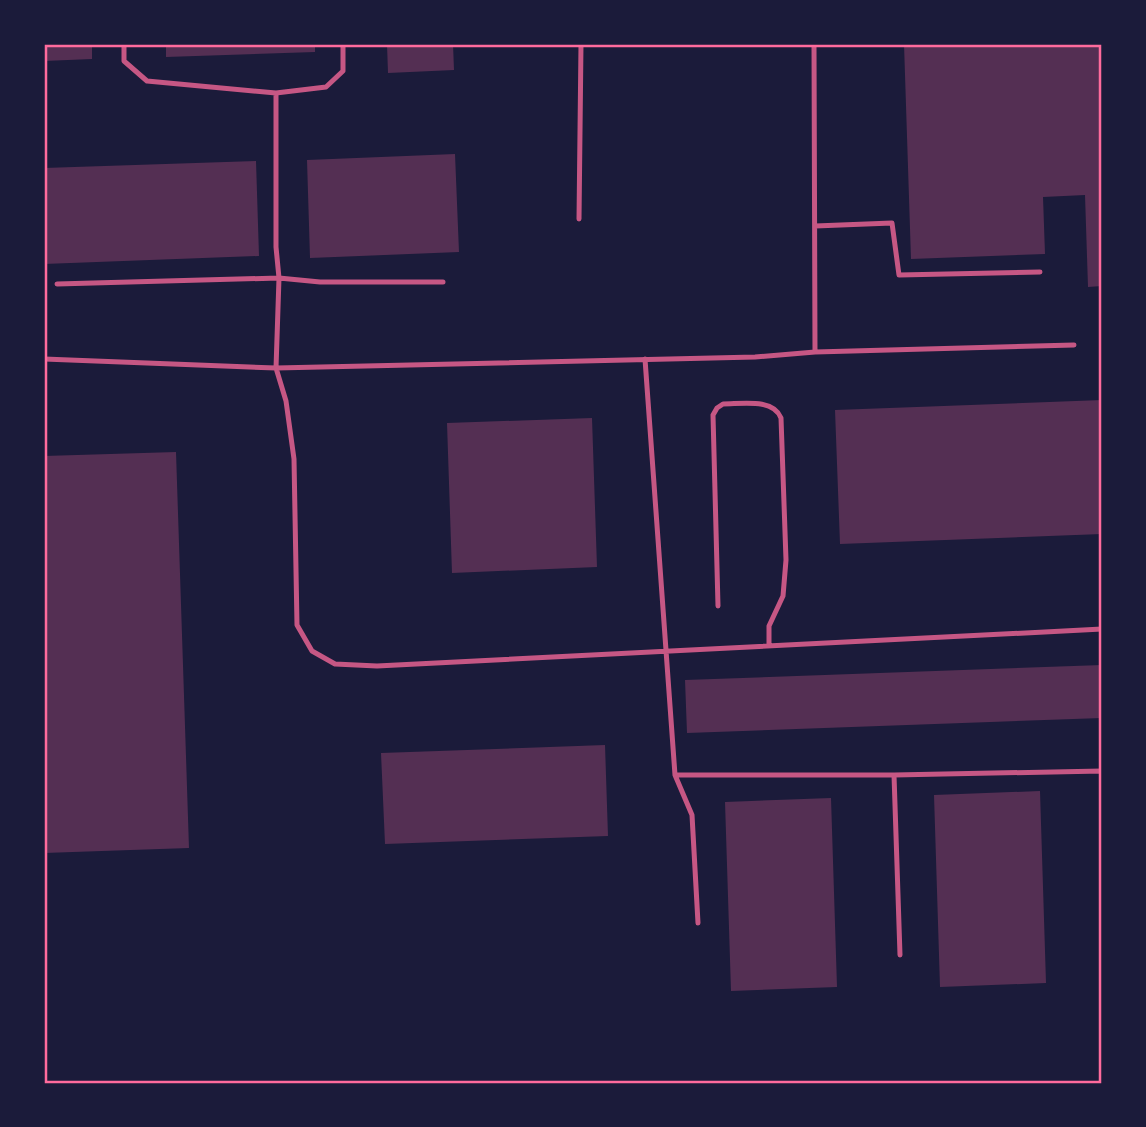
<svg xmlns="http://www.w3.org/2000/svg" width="1146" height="1127" font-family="'Asap Condensed',sans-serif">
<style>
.building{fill:#542f53}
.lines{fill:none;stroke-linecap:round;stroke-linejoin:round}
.service{stroke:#c65784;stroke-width:5}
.neatline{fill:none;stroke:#ff6b9d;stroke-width:2.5}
</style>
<rect width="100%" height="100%" fill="#1b1b3a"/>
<!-- building -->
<path class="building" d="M 44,44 L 92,44 L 92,59 L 44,61 Z
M 166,44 L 315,44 L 315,52 L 166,57 Z
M 387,44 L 453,44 L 454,70 L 388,73 Z
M 904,44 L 1102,44 L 1102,286 L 1088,287 L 1085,195 L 1043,197 L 1045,254 L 911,259 Z
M 455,154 L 459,252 L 310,258 L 307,160 Z
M 256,161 L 259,256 L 44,264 L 44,168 Z
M 1102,400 L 1102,534 L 840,544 L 835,410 Z
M 592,418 L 597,567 L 452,573 L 447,423 Z
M 176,452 L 189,848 L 44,853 L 44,456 Z
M 1102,665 L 1102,718 L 687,733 L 685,680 Z
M 605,745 L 608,836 L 385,844 L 381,753 Z
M 1040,791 L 1046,983 L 940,987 L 934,795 Z
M 831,798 L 837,987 L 731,991 L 725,802 Z"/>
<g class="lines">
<!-- service -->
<path class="service" d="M 124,44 L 124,61 L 147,81 L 276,93 L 326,87 L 343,71 L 343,44
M 814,44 L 815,352
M 276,93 L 276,247 L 279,278 L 276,368 L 286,401 L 294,459 L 297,625 L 312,651 L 335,664 L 377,666 L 1102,629
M 579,219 L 581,44
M 815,226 L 892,223 L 899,275 L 1040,272
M 57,284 L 279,278 L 320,282 L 443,282
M 44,359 L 276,368 L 755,357 L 815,352 L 1074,345
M 645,359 L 675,775 L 894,775 L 1102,771
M 718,606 L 713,415 L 717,408 L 723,404 C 742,404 773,398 781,418 L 786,560 L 783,596 L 769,626 L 769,645
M 1102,771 L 1102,788
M 675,775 L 692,815 L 698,923
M 894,775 L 900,955"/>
</g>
<!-- border -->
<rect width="1146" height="1127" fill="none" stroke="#1b1b3a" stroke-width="91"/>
<rect x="46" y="46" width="1054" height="1036" class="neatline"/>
</svg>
